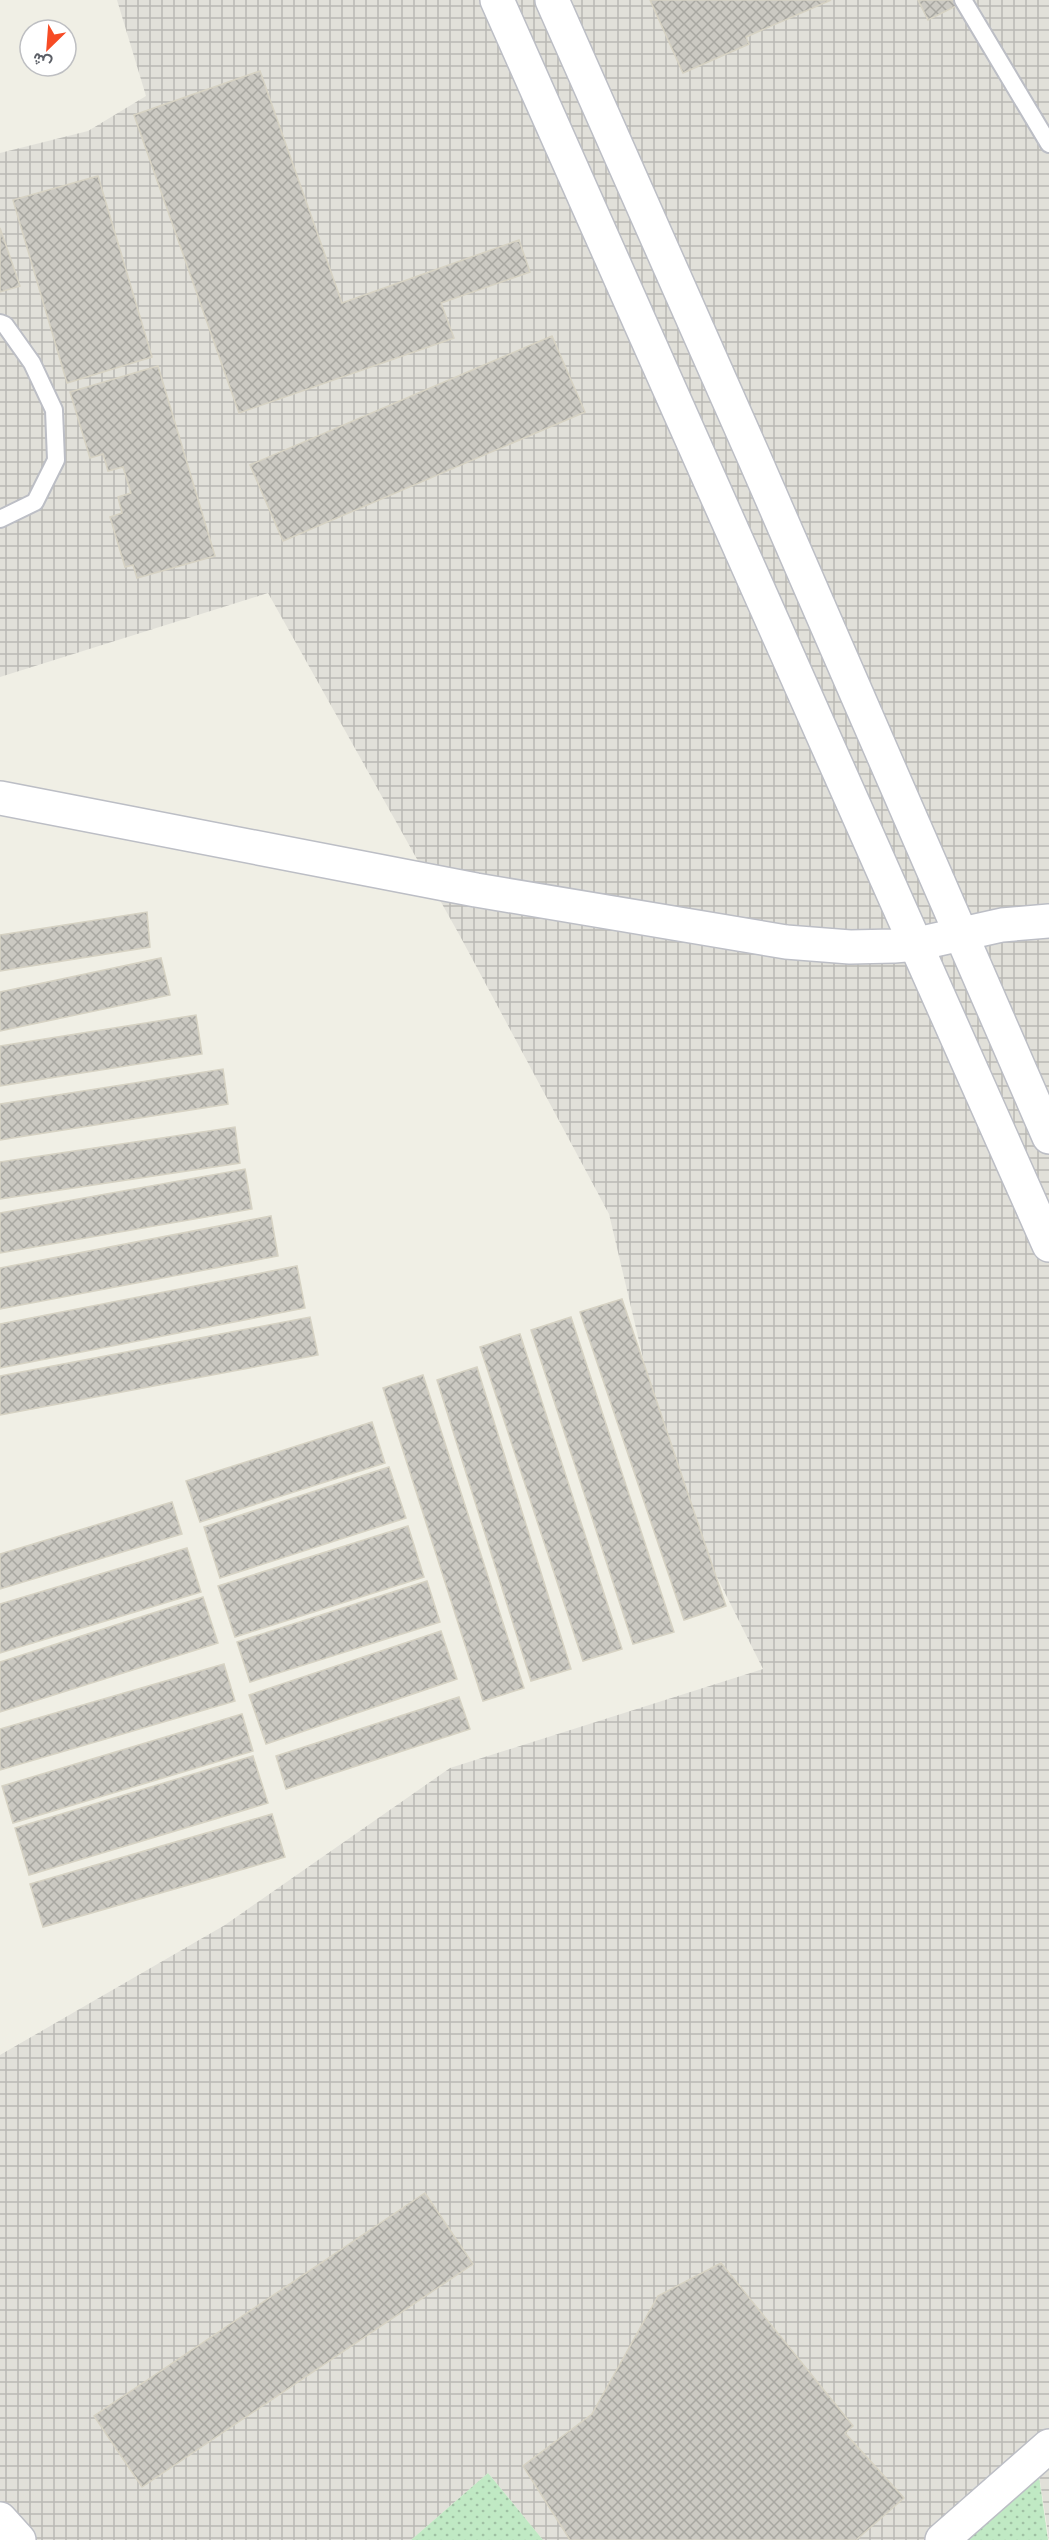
<svg xmlns="http://www.w3.org/2000/svg" width="1049" height="2540" font-family="Manrope,Vazirmatn,sans-serif">
<style>
.industrial{fill:url(#industrial-grid)}
.grass{fill:url(#grass-dots)}
.building{fill:url(#building-cross-hatch);stroke:#d6d2c3;stroke-width:1.5}
.lines{fill:none;stroke-linecap:round;stroke-linejoin:round}
.service-casing{stroke:#bcbec5;stroke-width:20}
.minor-casing{stroke:#bcbec5;stroke-width:36}
.tertiary-casing{stroke:#bcbec5;stroke-width:36}
.service{stroke:#fff;stroke-width:16}
.minor{stroke:#fff;stroke-width:33}
.tertiary{stroke:#fff;stroke-width:33}
</style>
<defs>
<pattern id="industrial-grid" width="8" height="8" patternUnits="userSpaceOnUse" patternTransform="scale(1.5)"><rect width="8" height="8" fill="#e1e0d9"/><path d="M0 4h8M4 0v8" fill="none" stroke="#bab9b4"/></pattern>
<pattern id="grass-dots" width="8" height="8" patternUnits="userSpaceOnUse" patternTransform="scale(1.5)"><rect width="8" height="8" fill="#c0e9c4"/><path d="M2 2h.1M6 6h.1" fill="none" stroke="#9fc0a3" stroke-width="1.8" stroke-linecap="round"/></pattern>
<pattern id="building-cross-hatch" width="8" height="8" patternUnits="userSpaceOnUse" patternTransform="scale(1.5)"><rect width="8" height="8" fill="#cbc9c2"/><path d="M0 0l8 8M0 8l8-8" fill="none" stroke="#a8a7a1"/></pattern>
</defs>
<rect width="100%" height="100%" fill="#f0efe5"/>
<!-- industrial -->
<path class="industrial" d="M 117,0 L 1049,0 L 1049,2540 L 1035,2449 L 928,2540 L 543,2540 L 488,2473 L 411,2540 L 0,2540 L 0,2055 L 225,1925 L 450,1768 L 763,1669 L 695,1533 L 652,1396 L 609,1214 L 460,936 L 268,593 L 0,677 L 0,153 L 88,131 L 146,96 Z"/>
<!-- grass -->
<path class="grass" d="M 1035,2448 L 1048,2540 L 928,2540 Z
M 488,2473 L 543,2540 L 411,2540 Z"/>
<!-- building -->
<path class="building" d="M 650,0 L 831,0 L 746,37 L 749,44 L 683,73 Z
M 918,0 L 953,0 L 956,6 L 928,20 Z
M 260,71 L 342,303 L 519,240 L 530,272 L 441,303 L 454,338 L 239,413 L 134,115 Z
M 98,176 L 152,357 L 67,383 L 13,200 Z
M 0,228 L 20,286 L 0,292 Z
M 552,336 L 585,412 L 283,541 L 250,465 Z
M 158,366 L 215,556 L 137,578 L 133,565 L 125,567 L 110,517 L 122,513 L 118,497 L 131,493 L 123,467 L 108,471 L 103,454 L 90,458 L 70,392 Z
M 147,912 L 150,947 L 0,971 L 0,935 Z
M 161,958 L 170,995 L 0,1031 L 0,992 Z
M 196,1015 L 202,1054 L 0,1086 L 0,1046 Z
M 223,1069 L 228,1104 L 0,1140 L 0,1104 Z
M 235,1127 L 240,1163 L 0,1199 L 0,1162 Z
M 245,1169 L 252,1209 L 0,1253 L 0,1213 Z
M 271,1216 L 278,1256 L 0,1309 L 0,1268 Z
M 297,1266 L 305,1308 L 0,1368 L 0,1324 Z
M 622,1299 L 726,1606 L 684,1620 L 580,1312 Z
M 310,1317 L 318,1355 L 0,1415 L 0,1376 Z
M 571,1317 L 674,1632 L 633,1644 L 531,1330 Z
M 520,1334 L 622,1649 L 583,1661 L 480,1347 Z
M 477,1367 L 571,1669 L 531,1681 L 437,1380 Z
M 423,1375 L 524,1688 L 483,1701 L 383,1388 Z
M 372,1422 L 385,1463 L 200,1522 L 186,1481 Z
M 389,1467 L 406,1518 L 220,1578 L 204,1527 Z
M 172,1502 L 182,1534 L 0,1589 L 0,1554 Z
M 408,1526 L 424,1577 L 235,1637 L 218,1586 Z
M 187,1548 L 201,1592 L 0,1653 L 0,1604 Z
M 427,1581 L 440,1622 L 250,1682 L 237,1642 Z
M 203,1597 L 218,1643 L 0,1712 L 0,1662 Z
M 441,1631 L 457,1679 L 266,1744 L 249,1695 Z
M 224,1664 L 235,1701 L 0,1770 L 0,1729 Z
M 459,1697 L 470,1729 L 286,1789 L 276,1756 Z
M 242,1714 L 253,1751 L 13,1823 L 2,1786 Z
M 253,1756 L 268,1803 L 29,1875 L 15,1828 Z
M 272,1814 L 285,1857 L 43,1927 L 30,1884 Z
M 425,2193 L 473,2264 L 142,2487 L 94,2416 Z
M 721,2263 L 853,2426 L 845,2433 L 904,2498 L 856,2540 L 570,2540 L 523,2466 L 592,2414 L 658,2296 Z"/>
<g class="lines">
<defs>
<path id="service" d="M 963,0 L 1049,144
M 0,323 L 5,325 L 32,363 L 54,410 L 56,460 L 35,502 L 0,519"/>
<path id="minor" d="M 0,798 L 476,890 L 786,942 L 850,947 L 894,946 L 917,944 L 1002,925 L 1049,921
M 0,2519 L 19,2540"/>
<path id="tertiary" d="M 497,0 L 1049,1245
M 552,0 L 753,455 L 1049,1137
M 942,2540 L 1049,2446"/>
</defs>
<!-- service casing -->
<use href="#service" class="service-casing"/>
<!-- minor casing -->
<use href="#minor" class="minor-casing"/>
<!-- tertiary casing -->
<use href="#tertiary" class="tertiary-casing"/>
<!-- service -->
<use href="#service" class="service"/>
<!-- minor -->
<use href="#minor" class="minor"/>
<!-- tertiary -->
<use href="#tertiary" class="tertiary"/>
</g>
<!-- north arrow -->
<g transform="translate(48 48) rotate(205)"><circle r="28" fill="#ffffff" stroke="#bebfc2" stroke-width="1.5"/>
<path d="M0-4.5L10 22L0 15L-10 22Z" fill="#f74b25"/>
<text y="-9" font-size="16" font-weight="bold" text-anchor="middle" fill="#5d6067">ش</text>
</g>
</svg>
